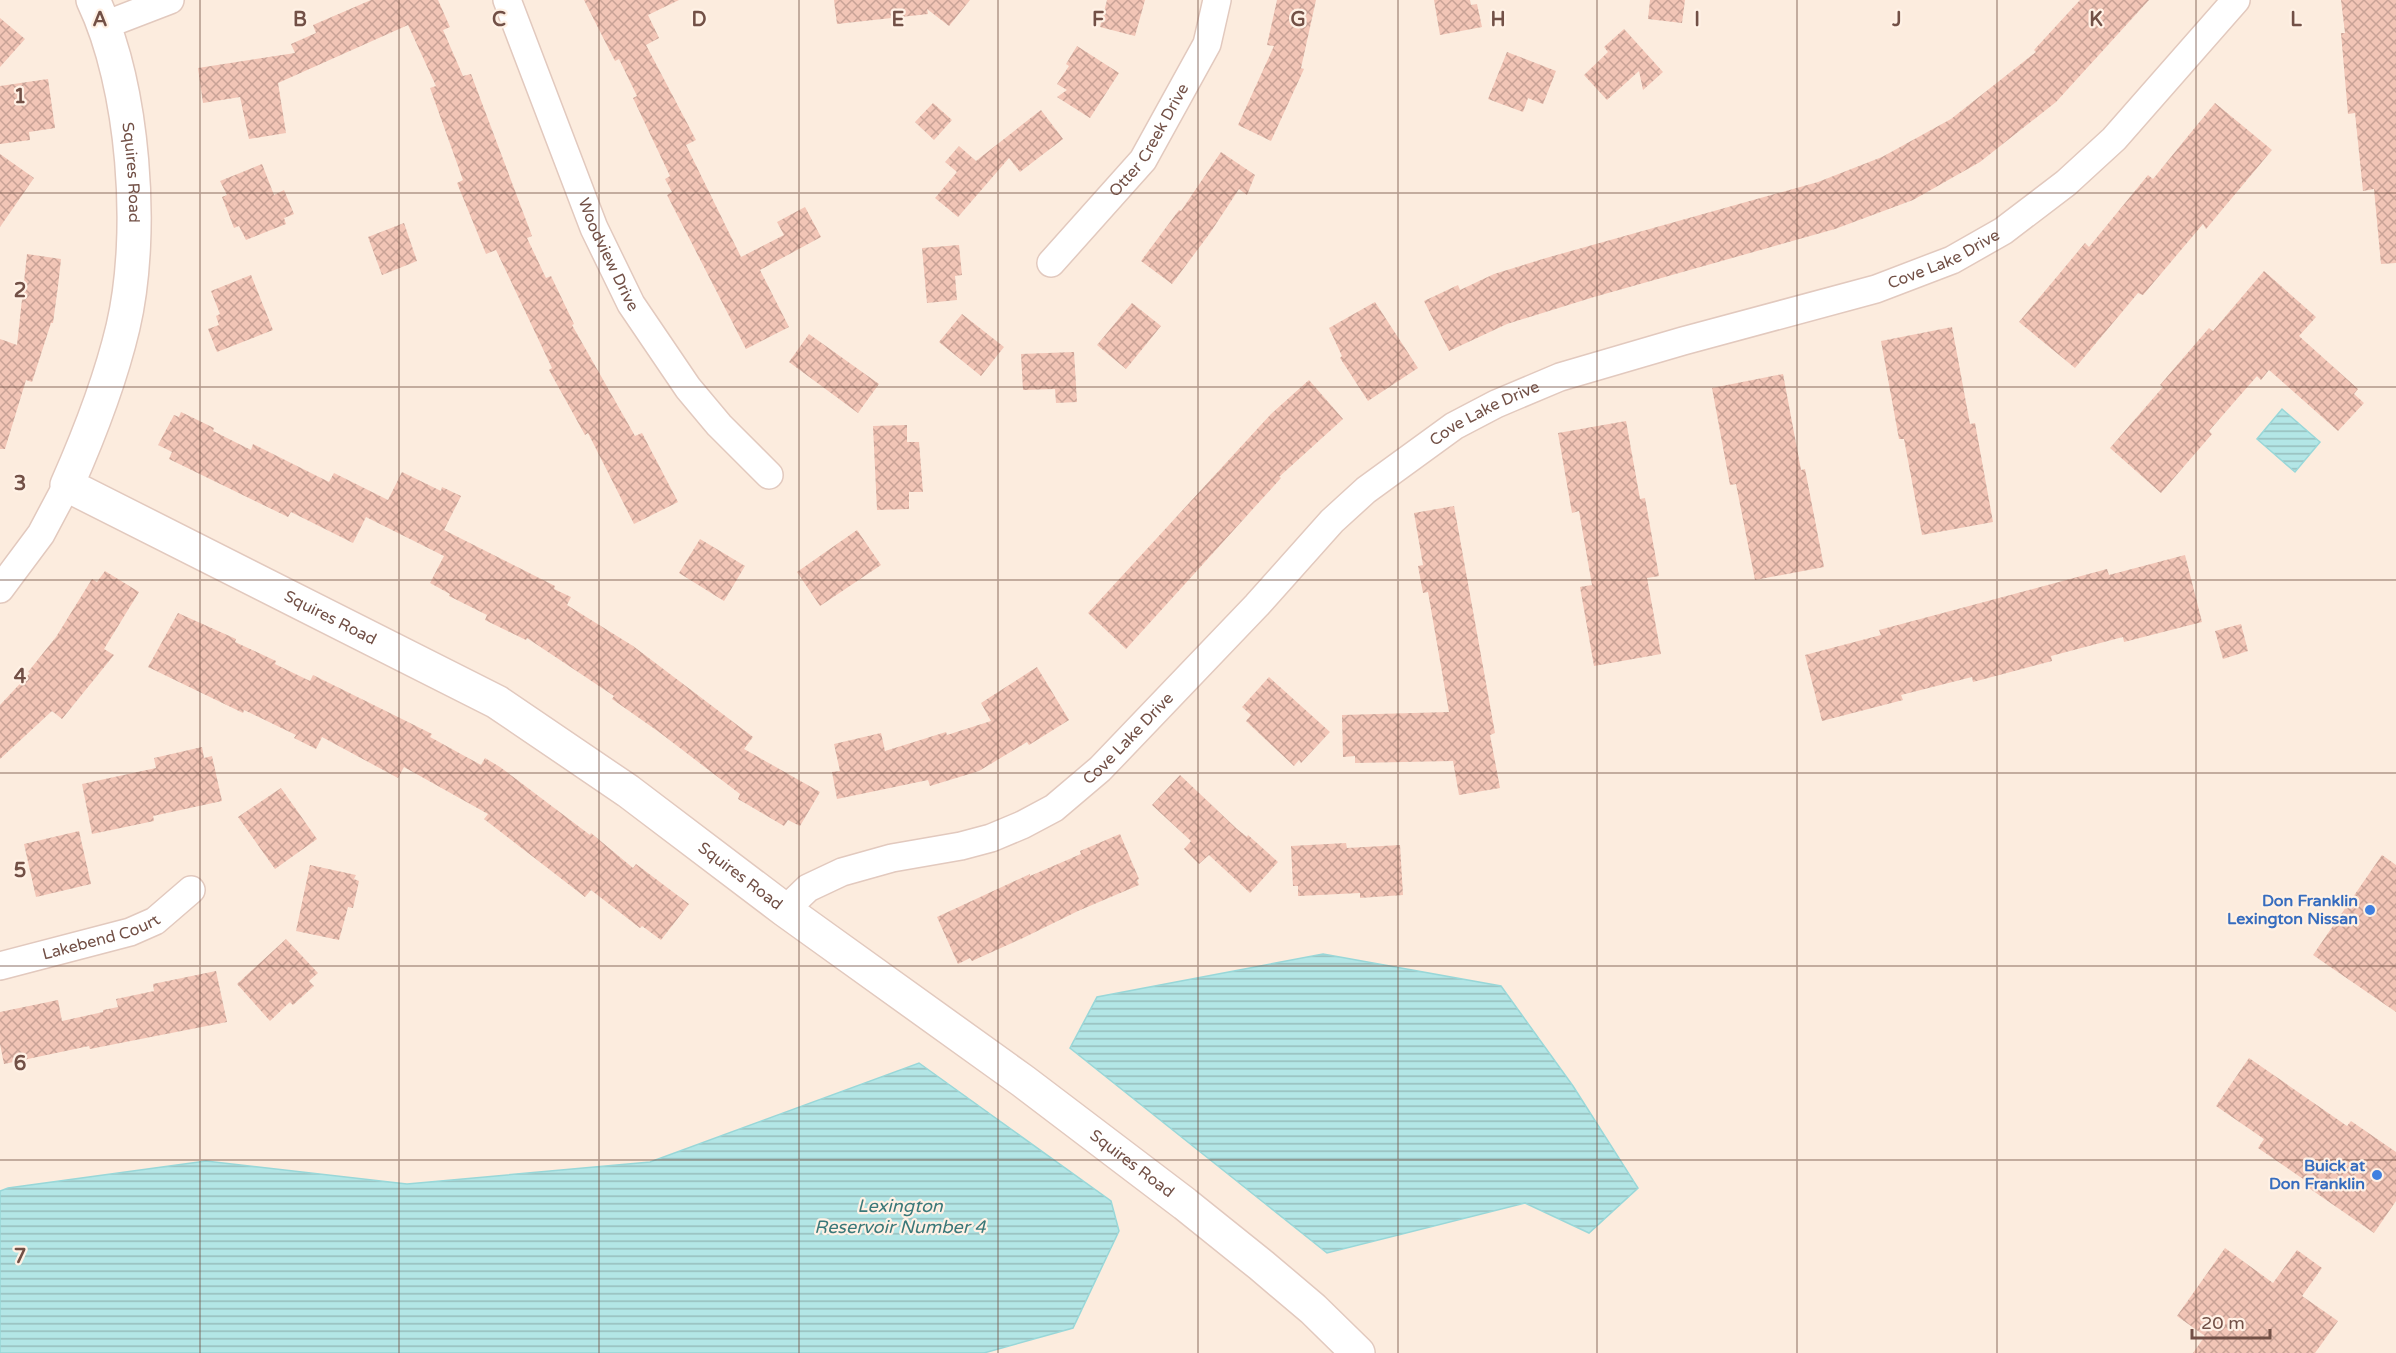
<svg xmlns="http://www.w3.org/2000/svg" width="2396" height="1353" font-family="'Varela Round',sans-serif">
<style>
.water{fill:url(#water-rules);stroke:#99d7d8;stroke-width:1.5}
.building{fill:url(#building-cross-hatch)}
.lines{fill:none;stroke-linecap:round;stroke-linejoin:round}
.minor-casing{stroke:#e2c9be;stroke-width:30}
.tertiary-casing{stroke:#e2c9be;stroke-width:36}
.minor{stroke:#fff;stroke-width:27}
.tertiary{stroke:#fff;stroke-width:33}
.grid{fill:none;stroke:#725046;stroke-width:1.5;stroke-opacity:0.55}
.shop-dot{fill:#3f7fe0;stroke:#fff1e5;stroke-width:2}
.labels{text-anchor:middle;dominant-baseline:central;stroke-width:4.5;stroke-linejoin:round;paint-order:stroke}
.street-label{font-size:16px;fill:#725046;stroke:#fff1e5}
.shop-label{font-size:16px;font-weight:bold;fill:#366cbe;stroke:#fff1e5;text-anchor:end}
.water-label{font-size:18px;font-style:italic;fill:#3a7879;stroke:#fff1e5}
.grid-label{font-size:20px;text-anchor:middle;font-weight:bold;fill:#725046;stroke:#fff1e5;stroke-width:4.5;stroke-linejoin:round;paint-order:stroke}
</style>
<defs>
<pattern id="water-rules" width="6" height="5" patternUnits="userSpaceOnUse" patternTransform="scale(1.5)"><rect width="6" height="5" fill="#b3e6e6"/><path d="M0 2.5h6" fill="none" stroke="#96bdbc"/></pattern>
<pattern id="building-cross-hatch" width="8" height="8" patternUnits="userSpaceOnUse" patternTransform="scale(1.5)"><rect width="8" height="8" fill="#f2c5b6"/><path d="M0 0l8 8M0 8l8-8" fill="none" stroke="#c8a296"/></pattern>
</defs>
<rect width="100%" height="100%" fill="#fcecde"/>
<!-- water -->
<path class="water" d="M 2282,409 L 2320,442 L 2295,472 L 2257,439 Z
M 1323,954 L 1501,986 L 1573,1086 L 1638,1188 L 1589,1233 L 1525,1203 L 1327,1253 L 1070,1048 L 1097,997 Z
M 919,1063 L 1111,1201 L 1119,1231 L 1073,1328 L 984,1353 L 0,1353 L 0,1191 L 8,1188 L 206,1161 L 407,1184 L 650,1162 Z"/>
<!-- building -->
<path class="building" d="M 371,0 L 438,0 L 450,27 L 443,30 L 463,76 L 471,74 L 532,236 L 527,238 L 546,278 L 551,276 L 574,324 L 572,325 L 635,436 L 642,433 L 678,502 L 634,524 L 588,433 L 585,435 L 549,370 L 552,368 L 496,250 L 486,254 L 457,183 L 463,180 L 430,88 L 436,86 L 408,25 L 278,83 L 286,133 L 249,139 L 240,97 L 203,103 L 198,68 L 295,53 L 291,44 L 316,33 L 313,25 Z
M 584,0 L 679,0 L 648,15 L 659,38 L 646,45 L 696,140 L 686,145 L 741,257 L 784,235 L 777,222 L 805,207 L 821,237 L 760,270 L 789,327 L 746,349 L 667,195 L 672,192 L 665,179 L 670,176 L 633,98 L 637,96 L 619,59 L 615,61 Z
M 834,0 L 970,0 L 949,26 L 927,9 L 928,14 L 837,24 Z
M 1107,0 L 1145,0 L 1135,36 L 1100,27 Z
M 1277,0 L 1316,0 L 1301,68 L 1304,69 L 1271,141 L 1238,125 L 1274,46 L 1267,45 Z
M 1434,0 L 1470,0 L 1471,5 L 1477,4 L 1482,27 L 1440,35 Z
M 1650,0 L 1685,0 L 1682,23 L 1648,19 Z
M 2080,0 L 2149,0 L 2056,102 L 1980,162 L 1913,200 L 1835,229 L 1594,297 L 1507,324 L 1449,351 L 1424,301 L 1458,285 L 1460,290 L 1494,274 L 1546,258 L 1818,182 L 1882,157 L 1951,119 L 2036,52 L 2034,50 Z
M 2341,0 L 2396,0 L 2396,263 L 2381,264 L 2374,189 L 2363,191 L 2355,113 L 2348,114 L 2341,33 L 2345,33 Z
M 0,18 L 25,39 L 0,67 Z
M 1624,29 L 1663,72 L 1643,90 L 1639,71 L 1607,100 L 1584,75 L 1608,52 L 1604,47 Z
M 1077,46 L 1119,73 L 1090,118 L 1057,97 L 1067,90 L 1057,84 L 1069,66 L 1066,64 Z
M 1507,52 L 1556,71 L 1543,104 L 1528,98 L 1523,112 L 1488,99 Z
M 48,79 L 55,128 L 29,132 L 30,140 L 0,144 L 0,86 Z
M 933,103 L 952,120 L 934,140 L 915,122 Z
M 2215,103 L 2272,150 L 2206,229 L 2203,224 L 2143,295 L 2138,293 L 2075,368 L 2019,322 L 2085,243 L 2089,247 L 2148,175 L 2153,179 Z
M 1041,110 L 1063,139 L 1020,172 L 1009,158 L 958,217 L 935,198 L 957,172 L 945,162 L 959,146 L 976,161 Z
M 1221,152 L 1255,175 L 1247,195 L 1239,189 L 1210,233 L 1172,284 L 1141,261 L 1179,210 L 1181,211 Z
M 0,154 L 34,178 L 0,227 Z
M 262,164 L 274,195 L 284,190 L 294,214 L 284,218 L 286,224 L 246,240 L 239,226 L 234,228 L 222,197 L 227,195 L 220,181 Z
M 404,223 L 417,261 L 382,275 L 368,237 Z
M 959,245 L 962,275 L 955,276 L 957,300 L 927,303 L 922,248 Z
M 27,254 L 61,259 L 58,286 L 53,323 L 51,323 L 32,382 L 26,380 L 5,449 L 0,449 L 0,339 L 17,345 Z
M 2264,271 L 2316,317 L 2299,336 L 2358,389 L 2354,394 L 2364,403 L 2338,431 L 2269,370 L 2261,380 L 2257,376 L 2209,431 L 2212,434 L 2161,493 L 2110,448 L 2163,387 L 2160,385 L 2209,328 L 2213,331 Z
M 251,275 L 273,330 L 217,352 L 208,329 L 219,325 L 216,316 L 220,314 L 211,291 Z
M 1375,302 L 1418,368 L 1368,401 L 1340,358 L 1342,356 L 1329,328 Z
M 1132,303 L 1161,326 L 1126,369 L 1097,345 Z
M 962,314 L 1004,347 L 981,376 L 939,342 Z
M 1952,327 L 1970,424 L 1975,423 L 1993,522 L 1922,535 L 1904,439 L 1899,439 L 1881,341 Z
M 809,334 L 879,384 L 858,413 L 789,362 Z
M 1074,352 L 1077,402 L 1056,403 L 1055,389 L 1023,390 L 1021,354 Z
M 1783,374 L 1801,470 L 1805,469 L 1824,567 L 1755,580 L 1736,484 L 1730,485 L 1712,388 Z
M 1309,380 L 1343,419 L 1279,477 L 1281,478 L 1126,649 L 1088,613 L 1271,414 Z
M 181,412 L 214,428 L 213,431 L 251,450 L 253,444 L 329,482 L 334,473 L 388,500 L 402,472 L 441,491 L 442,487 L 461,496 L 444,530 L 555,586 L 554,589 L 571,597 L 567,605 L 633,646 L 753,737 L 744,749 L 820,792 L 800,826 L 788,820 L 784,826 L 738,799 L 740,794 L 659,732 L 612,699 L 614,696 L 527,638 L 526,640 L 485,620 L 487,615 L 449,596 L 450,594 L 430,583 L 444,556 L 366,517 L 353,543 L 291,512 L 288,517 L 169,459 L 172,452 L 158,445 L 174,415 L 179,417 Z
M 1626,421 L 1640,499 L 1645,498 L 1659,576 L 1647,578 L 1661,654 L 1594,666 L 1580,587 L 1592,585 L 1579,511 L 1572,513 L 1558,433 Z
M 907,425 L 907,442 L 919,442 L 923,492 L 909,492 L 909,509 L 877,510 L 873,426 Z
M 1454,506 L 1495,733 L 1490,735 L 1500,788 L 1459,795 L 1453,761 L 1355,763 L 1355,756 L 1343,757 L 1342,715 L 1449,712 L 1428,592 L 1423,593 L 1418,566 L 1423,565 L 1414,513 Z
M 857,530 L 881,565 L 820,606 L 797,572 Z
M 700,539 L 745,566 L 724,601 L 679,573 Z
M 2185,555 L 2202,622 L 2124,642 L 2123,637 L 2051,656 L 2052,661 L 1973,682 L 1972,677 L 1901,695 L 1903,700 L 1822,721 L 1805,655 L 1881,635 L 1879,630 L 2029,590 L 2107,569 L 2109,575 Z
M 105,571 L 139,592 L 104,649 L 114,655 L 62,719 L 52,711 L 0,759 L 0,705 L 30,673 L 28,672 L 56,637 L 92,579 L 97,582 Z
M 178,613 L 236,639 L 235,642 L 276,661 L 275,664 L 310,681 L 313,675 L 402,719 L 432,734 L 430,737 L 481,765 L 485,758 L 500,767 L 590,835 L 591,833 L 633,868 L 636,864 L 689,904 L 661,940 L 642,926 L 640,928 L 591,890 L 585,897 L 484,819 L 488,814 L 404,767 L 398,778 L 322,737 L 316,749 L 294,738 L 296,735 L 244,710 L 243,713 L 148,667 Z
M 2241,624 L 2248,651 L 2223,659 L 2215,631 Z
M 1037,667 L 1069,720 L 1029,745 L 1027,742 L 979,771 L 930,786 L 928,780 L 837,799 L 832,772 L 840,771 L 834,744 L 881,733 L 885,751 L 946,732 L 947,735 L 991,721 L 981,703 Z
M 1269,677 L 1330,732 L 1301,763 L 1299,760 L 1294,766 L 1246,721 L 1251,715 L 1242,707 Z
M 202,747 L 204,758 L 212,756 L 222,801 L 153,816 L 154,821 L 92,834 L 82,784 L 156,768 L 154,758 Z
M 1180,775 L 1237,829 L 1247,837 L 1248,835 L 1278,862 L 1250,893 L 1209,855 L 1199,864 L 1184,849 L 1191,841 L 1152,805 Z
M 281,788 L 317,839 L 275,869 L 238,817 Z
M 79,831 L 91,884 L 36,897 L 24,844 Z
M 1120,834 L 1139,879 L 1137,880 L 1139,885 L 1078,911 L 1023,938 L 972,961 L 970,958 L 958,964 L 937,917 L 1030,874 L 1030,876 L 1081,854 L 1080,851 Z
M 1346,843 L 1347,848 L 1400,845 L 1403,895 L 1360,898 L 1360,893 L 1298,896 L 1298,886 L 1293,886 L 1291,846 Z
M 2382,855 L 2396,865 L 2396,1012 L 2313,955 Z
M 310,865 L 356,875 L 354,879 L 359,881 L 353,908 L 348,907 L 339,940 L 296,931 Z
M 286,939 L 318,973 L 309,981 L 314,986 L 293,1005 L 290,1002 L 270,1021 L 237,984 Z
M 216,971 L 227,1022 L 90,1049 L 89,1046 L 4,1064 L 0,1044 L 0,1012 L 58,1000 L 62,1021 L 103,1012 L 103,1010 L 118,1007 L 116,999 L 154,991 L 153,984 Z
M 2249,1058 L 2347,1126 L 2351,1121 L 2396,1152 L 2396,1201 L 2374,1233 L 2306,1186 L 2309,1183 L 2258,1148 L 2264,1139 L 2216,1106 Z
M 2225,1248 L 2273,1283 L 2297,1250 L 2322,1268 L 2302,1296 L 2338,1321 L 2315,1353 L 2193,1353 L 2205,1336 L 2177,1316 Z"/>
<g class="lines">
<defs>
<g id="minor">
<path id="s1" d="M 507,0 L 594,228 L 631,304 L 688,388 L 719,425 L 769,475"/>
<path d="M 105,25 L 170,0"/>
<path id="s2" d="M 1051,263 L 1143,160 L 1207,44 L 1217,0"/>
<path d="M 0,589 L 41,534 L 67,485"/>
<path id="s3" d="M 785,910 L 808,888 L 842,872 L 892,858 L 961,846 L 991,838 L 1022,825 L 1054,808 L 1100,769 L 1257,605 L 1332,521 L 1366,490 L 1454,426 L 1496,404 L 1560,377 L 1683,341 L 1876,289 L 1952,260 L 2003,231 L 2066,183 L 2114,139 L 2236,0"/>
<path id="s4" d="M 0,966 L 130,932 L 155,921 L 191,890"/>
</g>
<g id="tertiary">
<path id="s5" d="M 93,0 C 134,86 145,233 123,327 C 110,382 90,433 67,485 L 497,702 L 628,791 L 785,910 L 1023,1081 L 1185,1204 L 1261,1265 L 1313,1309 L 1358,1353"/>
</g>
</defs>
<!-- minor casing -->
<use href="#minor" class="minor-casing"/>
<!-- tertiary casing -->
<use href="#tertiary" class="tertiary-casing"/>
<!-- minor -->
<use href="#minor" class="minor"/>
<!-- tertiary -->
<use href="#tertiary" class="tertiary"/>
</g>
<!-- grid -->
<path class="grid" d="M 200,0 L 200,1353M 399,0 L 399,1353M 599,0 L 599,1353M 799,0 L 799,1353M 998,0 L 998,1353M 1198,0 L 1198,1353M 1398,0 L 1398,1353M 1597,0 L 1597,1353M 1797,0 L 1797,1353M 1997,0 L 1997,1353M 2196,0 L 2196,1353M 0,193 L 2396,193M 0,387 L 2396,387M 0,580 L 2396,580M 0,773 L 2396,773M 0,966 L 2396,966M 0,1160 L 2396,1160"/>
<!-- markers -->
<g class="shop-dot">
<circle cx="2370" cy="910" r="6"/>
<circle cx="2377" cy="1175" r="6"/>
</g>
<g class="labels">
<!-- street labels -->
<g class="street-label">
<text stroke="none"><textPath href="#s2" startOffset="158">Otter Creek Drive</textPath></text>
<text stroke="none"><textPath href="#s5" startOffset="178">Squires Road</textPath></text>
<text stroke="none"><textPath href="#s1" startOffset="274">Woodview Drive</textPath></text>
<text stroke="none"><textPath href="#s3" startOffset="1366">Cove Lake Drive</textPath></text>
<text stroke="none"><textPath href="#s3" startOffset="880">Cove Lake Drive</textPath></text>
<text stroke="none"><textPath href="#s5" startOffset="796">Squires Road</textPath></text>
<text stroke="none"><textPath href="#s3" startOffset="394">Cove Lake Drive</textPath></text>
<text stroke="none"><textPath href="#s5" startOffset="1282">Squires Road</textPath></text>
<text stroke="none"><textPath href="#s4" startOffset="105">Lakebend Court</textPath></text>
<text stroke="none"><textPath href="#s5" startOffset="1768">Squires Road</textPath></text>
</g>
<!-- shop labels -->
<g class="shop-label">
<text x="2358" y="901">Don Franklin<tspan x="2358" dy="18">Lexington Nissan</tspan></text>
<text x="2365" y="1166">Buick at<tspan x="2365" dy="18">Don Franklin</tspan></text>
</g>
<!-- water labels -->
<g class="water-label">
<text x="900" y="1206">Lexington<tspan x="900" dy="21">Reservoir Number 4</tspan></text>
</g>
</g>
<g class="grid-label">
<text x="100" y="26">A</text>
<text x="300" y="26">B</text>
<text x="499" y="26">C</text>
<text x="699" y="26">D</text>
<text x="898" y="26">E</text>
<text x="1098" y="26">F</text>
<text x="1298" y="26">G</text>
<text x="1498" y="26">H</text>
<text x="1697" y="26">I</text>
<text x="1897" y="26">J</text>
<text x="2096" y="26">K</text>
<text x="2296" y="26">L</text>
<text x="20" y="103">1</text>
<text x="20" y="297">2</text>
<text x="20" y="490">3</text>
<text x="20" y="683">4</text>
<text x="20" y="877">5</text>
<text x="20" y="1070">6</text>
<text x="20" y="1263">7</text>
</g>
<!-- scale -->
<path d="M2192 1329v9h78v-9" fill="none" stroke="#725046" stroke-width="3"/>
<text x="2201" y="1329" font-size="18" fill="#725046" stroke="#fff1e5" stroke-width="4.5" paint-order="stroke">20 m</text>
</svg>
